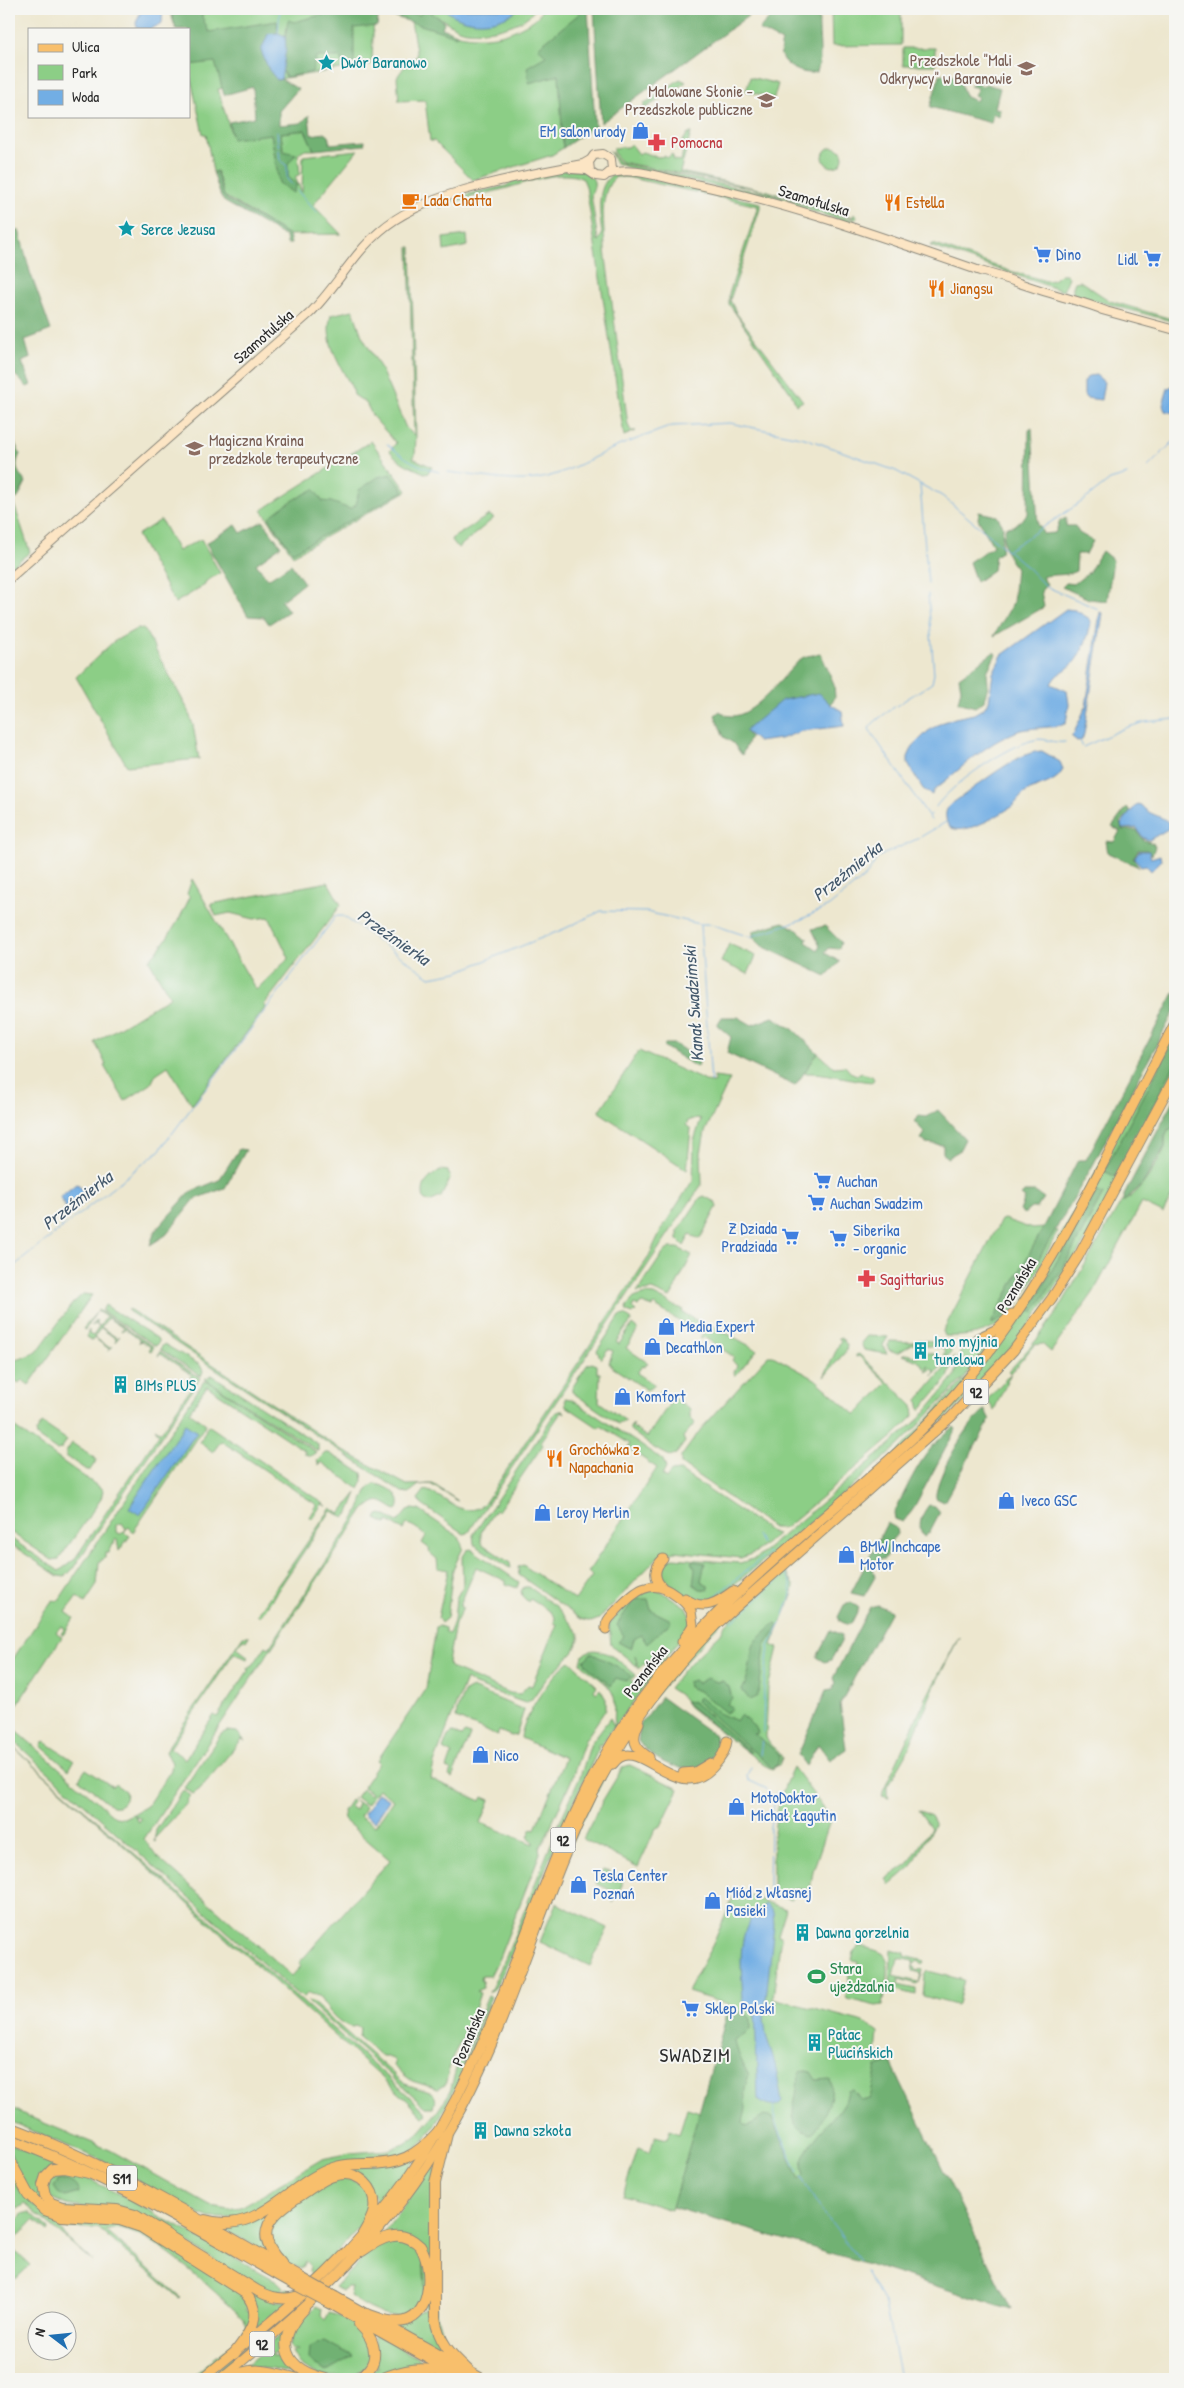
<svg xmlns="http://www.w3.org/2000/svg" width="1184" height="2388" font-family="'Patrick Hand',sans-serif">
<style>
.green{fill:#8cce86;stroke:#5c7c58}
.forest{fill:#71b173;stroke:#4e6e4f}
.water{fill:#72aee4;stroke:#4e6c88}
.lines{fill:none;stroke-linecap:round;stroke-linejoin:round}
.stream{stroke:#72aee4;stroke-width:1}
.secondary-casing{stroke:#8c897d;stroke-width:10}
.primary-casing{stroke:#8c897d;stroke-width:11}
.highway-casing{stroke:#8c897d;stroke-width:12}
.secondary{stroke:#fce5c4;stroke-width:8}
.primary{stroke:#f8bf6c;stroke-width:9}
.highway{stroke:#f8bf6c;stroke-width:10}
.highway-bridge-casing{stroke:#8c897d;stroke-width:12;stroke-linecap:butt}
.highway-bridge{stroke:#f8bf6c;stroke-width:10}
.labels{text-anchor:middle;dominant-baseline:central;stroke-width:4;stroke-linejoin:round;paint-order:stroke}
.shield{fill:#f6f6f2;stroke:#686867;stroke-width:1}
.shield-label{font-size:15px;font-weight:bold;fill:#2b2b2b}
.education-label{font-size:16px;fill:#785e54;stroke:#f6f6f2;text-anchor:end}
.culture-label{font-size:16px;fill:#0d838f;stroke:#f6f6f2;text-anchor:start}
.shop-label{font-size:16px;fill:#366cbe;stroke:#f6f6f2;text-anchor:start}
.health-label{font-size:16px;fill:#be3a42;stroke:#f6f6f2;text-anchor:start}
.food-label{font-size:16px;fill:#c56008;stroke:#f6f6f2;text-anchor:start}
.street-label{font-size:16px;fill:#2b2b2b;stroke:#f6f6f2}
.leisure-label{font-size:16px;fill:#27864d;stroke:#f6f6f2;text-anchor:start}
.water-label{font-size:18px;font-style:italic;fill:#44596c;stroke:#f6f6f2}
.quarter-label{font-size:19px;letter-spacing:1px;fill:#2b2b2b;stroke:#f6f6f2}
</style>
<rect width="100%" height="100%" fill="#f6f6f2"/>
<filter id="ink" filterUnits="userSpaceOnUse"><feTurbulence type="fractalNoise" baseFrequency=".02" numOctaves="2"/><feDisplacementMap in="SourceGraphic" scale="10" xChannelSelector="R" yChannelSelector="G"/><feConvolveMatrix kernelMatrix="1 2 1 2 8 2 1 2 1" color-interpolation-filters="sRGB"/></filter>
<filter id="wash" filterUnits="userSpaceOnUse"><feTurbulence type="fractalNoise" baseFrequency=".0096" numOctaves="4" result="noise"/><feDisplacementMap in="SourceGraphic" scale="20" xChannelSelector="R" yChannelSelector="G"/><feGaussianBlur stdDeviation="1.12" result="paint"/><feColorMatrix in="noise" values="0 0 0 0 0 0 0 0 0 0 0 0 0 0 0 0 0 1.4 0 .05"/><feComposite in="paint" operator="in"/></filter>
<g filter="url(#wash)">
<rect width="100%" height="100%" fill="#ede7cf"/>
<!-- green -->
<path class="green" d="M 169,9 L 374,9 L 372,64 L 218,89 L 231,133 L 271,134 L 293,193 L 297,184 L 288,177 C 288,162 282,148 281,133 L 305,130 L 314,150 L 303,150 L 298,154 L 300,174 L 295,177 L 302,193 L 303,156 L 358,150 L 313,205 L 341,234 L 289,235 L 224,196 L 217,171 L 213,172 L 206,134 L 203,134 L 189,70 L 189,29 L 176,29 Z
M 409,9 L 535,9 C 524,27 481,35 462,30 C 453,28 446,20 437,17 L 433,28 C 464,38 493,43 523,26 C 532,21 538,19 542,9 L 581,9 L 560,75 L 563,148 L 552,155 L 473,180 L 434,141 L 430,141 L 425,100 L 399,101 L 397,77 L 410,59 L 417,57 Z
M 831,9 L 901,9 L 901,45 L 832,46 Z
M 903,48 L 935,48 L 935,65 L 903,65 Z
M 750,77 L 778,84 L 774,98 L 746,91 Z
M 680,79 L 686,82 L 672,92 L 674,95 L 671,97 L 668,94 L 644,109 L 644,104 Z
M 688,133 L 691,133 L 680,172 L 768,191 L 853,217 L 854,214 L 857,216 L 856,219 L 752,188 L 621,162 L 613,152 L 613,148 L 627,147 L 631,144 L 639,154 L 642,152 L 658,157 L 665,156 L 667,158 L 672,154 L 674,160 L 681,161 L 683,151 L 678,150 L 683,147 L 681,144 Z
M823 157a10 10 0 1 1 20 0a10 10 0 1 1-20 0Z
M 609,150 L 620,163 L 763,193 L 855,221 L 850,223 C 778,199 704,183 629,168 L 616,163 Z
M 582,170 C 595,178 597,182 591,195 L 598,241 L 602,235 C 600,217 595,187 612,175 L 643,176 L 760,203 L 760,209 L 730,300 L 737,314 L 803,401 L 796,405 L 792,395 L 729,304 L 729,294 L 758,206 L 627,177 L 616,177 C 597,191 605,229 605,250 L 628,425 L 631,431 L 636,431 L 624,436 L 586,186 L 583,179 C 561,167 522,185 500,190 C 481,195 462,199 443,204 L 441,210 L 441,203 L 476,192 L 506,186 L 514,180 L 558,171 Z
M 467,235 L 468,246 L 444,251 L 443,238 Z
M 933,244 L 1010,271 L 1046,281 L 1053,280 L 1061,274 L 1066,274 L 1069,277 L 1063,291 L 930,246 Z
M 409,247 L 411,247 L 416,437 L 415,455 L 413,458 L 432,467 L 427,474 C 413,468 399,463 390,451 L 396,443 L 373,417 L 366,403 L 354,395 L 353,390 C 341,366 323,343 331,315 L 353,310 L 362,336 L 380,367 L 406,428 L 414,435 Z
M 1080,281 L 1110,301 L 1175,320 L 1175,322 L 1078,296 L 1073,293 L 1073,287 L 1075,282 Z
M 371,441 L 407,491 L 293,555 L 262,510 Z
M 9,496 L 13,501 L 30,552 L 9,569 Z
M 489,515 L 494,518 L 458,548 L 451,539 Z
M 161,520 L 178,551 L 201,539 L 220,573 L 205,582 L 205,585 L 175,603 L 137,535 Z
M 138,628 L 144,629 L 187,708 L 193,725 L 199,759 L 127,766 L 76,677 L 113,642 Z
M 192,879 L 256,990 L 289,958 L 269,917 L 254,919 L 230,913 L 216,916 L 211,904 L 328,882 L 341,905 L 264,1005 L 265,1008 L 192,1105 L 168,1066 L 156,1074 L 151,1084 L 125,1101 L 104,1066 L 106,1065 L 95,1042 L 170,997 L 149,960 C 167,941 179,921 190,897 L 187,894 Z
M 729,944 L 756,956 L 748,974 L 721,962 Z
M 1175,1028 L 1175,1071 L 1084,1243 L 1025,1332 L 961,1404 L 748,1592 L 634,1719 L 537,1910 L 617,1738 L 714,1619 L 876,1475 L 1007,1334 Z
M 639,1051 L 710,1083 L 714,1083 L 714,1077 L 730,1079 L 705,1132 L 701,1153 L 702,1184 L 468,1533 L 464,1534 L 421,1504 L 418,1499 L 425,1490 C 446,1496 462,1521 484,1504 L 648,1258 L 661,1230 L 693,1180 L 694,1141 L 701,1119 L 697,1118 L 688,1121 L 686,1125 L 691,1129 L 687,1170 L 599,1112 Z
M 818,1053 L 834,1067 L 845,1066 L 850,1072 L 857,1075 L 862,1073 L 872,1076 L 874,1079 L 872,1082 C 849,1080 827,1072 804,1073 Z
M 1175,1127 L 1175,1190 L 1163,1213 L 1142,1203 L 1093,1293 L 1051,1352 L 1042,1344 L 1034,1345 L 1011,1373 L 994,1410 L 987,1400 L 1011,1373 L 1009,1371 L 1038,1338 L 1059,1309 L 1122,1201 C 1137,1199 1157,1164 1164,1150 C 1167,1144 1163,1136 1168,1130 C 1170,1129 1173,1128 1175,1127 Z
M 440,1170 L 448,1171 L 450,1179 L 441,1197 L 429,1202 L 424,1199 C 420,1184 429,1178 440,1170 Z
M 704,1196 L 715,1202 L 717,1207 L 700,1239 L 690,1235 L 684,1246 L 678,1240 L 678,1231 L 700,1198 Z
M 1004,1219 L 1032,1229 L 1045,1228 L 1058,1231 C 1045,1255 1022,1307 1001,1323 C 985,1335 965,1337 945,1336 L 943,1331 L 1001,1220 Z
M 670,1248 L 678,1248 L 692,1255 L 670,1298 L 652,1290 L 637,1292 L 664,1252 Z
M 83,1294 L 92,1295 L 29,1385 L 22,1380 L 19,1383 L 14,1380 L 9,1382 L 9,1356 L 17,1360 L 37,1352 L 72,1304 Z
M 645,1294 L 654,1295 L 683,1310 L 682,1312 L 701,1323 L 695,1331 L 654,1305 L 653,1307 L 642,1303 L 638,1306 L 634,1304 L 632,1308 L 636,1311 L 633,1314 L 627,1312 L 626,1307 L 634,1298 Z
M 105,1305 L 157,1338 L 159,1342 L 156,1346 L 102,1311 Z
M 129,1309 L 342,1450 L 407,1485 L 433,1484 L 458,1501 L 430,1484 L 419,1485 L 409,1493 L 402,1492 L 128,1311 Z
M 98,1310 L 154,1347 L 151,1351 L 149,1350 L 151,1347 L 141,1341 L 139,1343 L 140,1340 L 125,1329 L 121,1331 L 123,1328 L 108,1318 L 101,1327 L 117,1338 L 120,1336 L 115,1342 L 116,1339 L 101,1328 L 94,1337 L 110,1348 L 113,1346 L 108,1352 L 109,1349 L 94,1338 L 92,1341 L 86,1337 L 89,1330 L 89,1334 L 93,1336 L 99,1327 L 95,1324 L 92,1326 L 95,1320 L 97,1321 L 95,1324 L 100,1326 L 106,1317 L 97,1311 L 85,1330 L 83,1329 Z
M 625,1315 L 632,1320 L 616,1342 L 619,1344 L 632,1325 L 638,1330 L 626,1348 L 648,1363 L 644,1367 L 642,1366 L 637,1373 L 655,1385 L 647,1390 L 612,1367 L 609,1363 L 613,1351 L 608,1349 L 601,1359 L 597,1351 L 620,1316 Z
M 708,1325 L 712,1325 L 757,1350 L 735,1376 L 734,1372 L 737,1366 L 732,1360 L 734,1357 L 704,1337 L 702,1339 L 700,1338 Z
M 998,1333 L 964,1378 L 898,1446 L 803,1529 L 712,1602 L 692,1601 L 667,1581 L 658,1578 L 663,1562 L 673,1558 L 740,1563 L 756,1558 L 877,1456 L 920,1418 L 955,1376 L 960,1353 L 964,1345 Z
M 867,1336 L 888,1337 L 883,1345 L 887,1354 L 864,1350 L 861,1343 Z
M 841,1337 L 847,1345 L 846,1351 L 824,1377 L 841,1340 L 838,1338 Z
M 919,1340 L 944,1342 L 950,1347 L 951,1353 L 946,1357 L 943,1354 L 946,1352 L 943,1348 L 912,1344 L 898,1353 L 889,1350 L 887,1346 L 890,1341 L 912,1342 Z
M 164,1344 L 200,1365 L 203,1371 L 201,1376 L 160,1349 Z
M 160,1351 L 200,1378 L 72,1570 L 65,1577 L 58,1576 L 9,1543 L 9,1537 L 59,1571 L 74,1560 L 159,1434 L 155,1428 L 161,1432 L 194,1383 L 190,1378 L 192,1375 L 161,1354 L 158,1356 Z
M 919,1352 C 929,1353 939,1353 943,1364 L 933,1376 L 935,1371 L 932,1369 L 926,1372 L 929,1366 L 925,1369 L 918,1361 L 903,1355 L 907,1354 L 918,1357 Z
M 859,1354 L 913,1406 L 914,1416 L 895,1435 L 785,1528 L 773,1528 L 681,1464 L 681,1457 L 701,1429 L 768,1356 L 773,1356 L 815,1379 L 856,1415 L 887,1383 L 859,1356 L 856,1357 L 856,1355 Z
M 955,1356 L 948,1378 L 920,1410 L 918,1400 Z
M 592,1363 L 597,1365 L 597,1373 L 600,1373 L 599,1402 L 626,1421 L 618,1424 L 572,1392 L 572,1388 L 587,1365 Z
M 212,1375 L 318,1444 L 318,1451 L 205,1379 Z
M 204,1381 L 209,1382 L 316,1452 L 311,1456 L 305,1454 L 305,1451 L 207,1386 L 189,1412 L 206,1424 L 133,1532 L 129,1527 L 126,1529 L 122,1523 L 116,1525 L 116,1532 L 121,1534 L 126,1529 L 124,1533 L 130,1536 L 119,1551 L 117,1540 L 115,1539 L 114,1544 L 112,1544 L 108,1553 L 105,1553 L 105,1558 L 99,1562 L 97,1585 L 85,1603 L 77,1597 L 66,1612 L 74,1618 L 63,1635 L 61,1634 L 65,1628 L 61,1626 L 56,1632 L 62,1637 L 9,1717 L 9,1665 L 51,1602 L 59,1600 Z
M 661,1390 L 690,1409 L 690,1418 L 695,1423 L 683,1437 L 685,1442 L 676,1454 L 670,1456 L 654,1448 L 630,1430 L 630,1427 L 633,1424 L 632,1427 L 647,1437 L 670,1403 L 657,1394 Z
M 565,1398 L 571,1399 L 663,1460 L 666,1468 L 662,1476 L 666,1479 L 671,1472 L 680,1471 L 771,1532 L 777,1534 L 756,1552 L 741,1558 L 675,1551 L 659,1556 L 599,1619 L 591,1622 L 581,1619 L 519,1575 L 518,1567 L 523,1565 L 575,1600 L 592,1576 L 588,1572 L 657,1468 L 628,1448 L 630,1444 L 601,1426 L 599,1428 L 566,1406 Z
M 560,1411 L 564,1411 L 565,1413 L 562,1411 L 541,1442 L 543,1445 L 498,1511 L 495,1510 L 481,1532 L 481,1543 L 510,1563 L 511,1568 L 508,1567 L 474,1544 L 473,1535 L 555,1413 Z
M 42,1423 L 67,1440 L 61,1449 L 56,1450 L 37,1437 L 36,1432 Z
M 11,1425 L 103,1490 L 101,1499 L 59,1559 L 52,1560 L 9,1531 L 9,1429 Z
M 208,1425 L 327,1506 L 322,1504 L 312,1519 L 310,1517 L 317,1505 L 221,1441 L 213,1452 L 200,1442 Z
M 72,1443 L 97,1460 L 90,1470 L 86,1470 L 66,1456 L 66,1452 Z
M 325,1453 L 329,1453 L 362,1473 L 363,1481 L 359,1489 L 321,1462 L 319,1465 L 317,1461 Z
M 374,1484 C 386,1485 404,1494 398,1509 L 396,1510 C 379,1500 379,1497 363,1511 L 144,1839 L 156,1856 L 292,1976 L 301,1966 L 299,1963 L 390,1860 L 344,1820 L 343,1811 L 350,1800 L 353,1802 L 349,1806 L 355,1810 L 358,1804 L 352,1798 L 365,1807 L 360,1816 L 375,1826 L 393,1800 L 378,1789 L 366,1805 L 356,1797 L 362,1789 L 370,1795 L 371,1793 L 363,1787 L 379,1763 L 377,1761 L 426,1688 L 436,1628 L 439,1626 L 445,1628 L 445,1632 L 449,1634 L 454,1621 L 456,1598 L 463,1586 L 462,1558 L 467,1550 L 471,1549 L 519,1582 L 517,1588 L 506,1584 L 506,1581 L 476,1567 L 461,1603 L 460,1607 L 463,1608 L 455,1624 L 448,1663 L 451,1668 L 510,1693 L 520,1694 L 528,1685 L 532,1686 L 557,1624 L 554,1623 L 555,1617 L 551,1612 L 530,1599 L 528,1602 L 522,1596 L 521,1591 L 524,1587 L 529,1587 L 557,1607 L 579,1633 L 579,1639 L 573,1653 L 547,1678 L 531,1700 L 525,1703 L 475,1685 L 466,1679 L 434,1763 L 431,1779 L 481,1801 L 483,1797 L 490,1800 L 481,1823 L 533,1844 L 534,1842 L 528,1837 L 532,1828 L 535,1829 L 565,1758 L 521,1738 C 522,1717 553,1672 570,1661 L 597,1686 L 594,1690 L 596,1693 L 600,1689 L 606,1699 L 606,1709 L 585,1740 L 571,1781 L 544,1841 L 539,1848 L 540,1853 L 499,1958 L 490,1976 L 481,1976 L 480,1980 L 482,1981 L 483,1988 L 476,1991 L 480,1993 L 471,2022 L 452,2058 L 445,2085 L 438,2089 L 412,2081 L 393,2066 L 395,2060 L 391,2057 L 382,2057 L 359,2037 L 360,2028 L 356,2025 L 353,2027 C 339,2026 325,2007 319,1996 L 308,1993 L 304,1997 L 297,1994 L 9,1737 L 9,1722 L 11,1726 L 115,1817 L 124,1818 L 132,1814 L 137,1818 L 136,1820 L 139,1822 L 141,1819 L 133,1814 L 147,1806 L 171,1770 L 172,1763 L 166,1752 L 169,1745 L 243,1636 L 249,1636 L 246,1641 L 243,1639 L 237,1648 L 249,1657 L 247,1659 L 234,1653 L 170,1748 L 185,1759 L 214,1715 L 217,1717 L 248,1671 L 247,1668 L 253,1665 L 266,1646 L 269,1648 L 355,1518 L 368,1489 Z
M 357,1493 L 349,1513 L 344,1517 L 331,1511 L 260,1617 L 257,1615 L 331,1508 L 340,1514 Z
M 413,1509 L 419,1510 L 459,1537 L 463,1548 L 453,1569 L 447,1618 L 441,1623 L 438,1618 L 448,1570 L 438,1568 L 437,1559 L 429,1552 L 430,1549 L 422,1543 L 426,1536 C 420,1531 415,1526 407,1524 L 403,1530 L 388,1521 L 386,1524 L 376,1519 L 378,1515 L 382,1514 L 398,1522 L 407,1511 Z
M 785,1571 L 794,1585 L 793,1593 L 772,1645 L 778,1648 L 768,1688 L 766,1737 C 769,1747 779,1749 782,1758 L 779,1765 L 772,1769 L 764,1765 L 689,1707 L 681,1696 L 669,1688 L 685,1668 L 721,1633 L 725,1625 Z
M 658,1589 L 686,1607 L 691,1619 L 685,1632 L 613,1729 L 615,1725 C 613,1714 617,1704 613,1694 C 607,1680 590,1674 581,1663 L 583,1655 C 598,1640 623,1664 636,1675 L 630,1681 L 635,1683 L 642,1681 L 648,1672 L 647,1665 L 644,1663 L 639,1669 L 635,1655 L 638,1667 L 611,1645 L 609,1624 L 636,1594 Z
M 959,1637 L 934,1687 L 906,1755 L 887,1787 L 887,1794 L 889,1798 L 881,1796 L 926,1698 Z
M 472,1688 L 524,1710 L 516,1735 L 511,1736 L 499,1731 L 497,1736 L 456,1718 L 457,1711 L 464,1692 Z
M 610,1718 L 614,1726 L 601,1745 L 599,1744 L 597,1747 L 599,1748 L 563,1824 L 510,1959 L 495,1988 L 489,1993 L 506,1957 L 558,1826 L 580,1777 L 591,1743 Z
M 227,1731 L 237,1732 L 245,1741 L 242,1739 L 200,1789 L 193,1794 L 184,1788 L 221,1734 Z
M 453,1733 L 461,1736 L 465,1733 L 470,1735 L 452,1778 L 449,1776 L 451,1770 L 447,1768 L 452,1754 L 443,1749 L 448,1736 Z
M 44,1741 L 74,1761 L 69,1770 L 41,1746 Z
M 9,1743 L 399,2087 L 424,2110 L 427,2114 L 423,2117 L 409,2102 Z
M 630,1765 L 679,1789 L 661,1826 L 656,1828 L 638,1867 L 583,1839 L 603,1800 L 623,1767 Z
M 793,1767 L 831,1818 L 813,1871 L 810,1891 L 795,1888 L 791,1900 L 773,1895 C 773,1844 770,1814 793,1767 Z
M 86,1769 L 113,1787 L 115,1784 L 125,1791 C 128,1800 121,1808 112,1806 L 79,1779 Z
M 183,1790 L 191,1796 L 187,1800 L 188,1802 L 154,1839 L 156,1841 L 154,1842 L 156,1830 Z
M 918,1810 L 931,1816 L 935,1823 L 912,1866 L 890,1885 L 886,1879 L 909,1863 L 931,1828 Z
M 603,1870 L 618,1875 L 622,1879 L 622,1885 L 613,1903 L 616,1893 L 596,1883 Z
M 736,1891 L 786,1909 L 778,1935 L 781,1936 L 773,1998 L 864,2022 L 878,2032 L 876,2052 L 891,2062 L 903,2088 L 799,2180 L 678,2209 L 729,2005 L 688,1992 L 688,1990 L 713,1944 Z
M 556,1903 L 608,1928 L 590,1966 L 540,1942 Z
M 859,1946 C 866,1948 875,1949 882,1953 C 894,1960 885,1993 883,2005 L 876,2006 L 847,1999 L 846,1996 L 850,1968 L 857,1969 L 858,1961 L 852,1960 L 854,1951 Z
M 891,1949 L 905,1953 L 905,1956 L 925,1961 L 923,1965 L 918,1961 L 913,1965 L 916,1971 L 922,1969 L 923,1971 L 919,1983 L 921,1973 L 912,1971 L 914,1961 L 898,1958 L 894,1976 L 918,1982 L 917,1984 L 899,1979 L 898,1985 L 916,1989 L 916,1995 L 890,1988 Z
M 928,1971 L 964,1980 L 958,2004 L 956,2005 L 923,1996 L 925,1976 Z
M 488,1996 L 491,1997 L 462,2063 L 463,2064 L 467,2056 L 490,2004 L 484,2026 L 460,2078 L 440,2117 L 422,2143 L 404,2156 L 356,2161 L 243,2218 L 210,2218 L 200,2214 L 103,2161 L 9,2121 L 9,2106 L 27,2116 L 110,2150 L 210,2206 L 229,2209 L 241,2207 L 322,2159 L 350,2153 L 388,2150 L 405,2144 L 416,2136 L 437,2112 L 450,2092 L 459,2057 L 471,2037 Z
M 307,2001 L 312,2002 L 405,2084 L 433,2093 L 435,2101 L 433,2107 L 426,2107 Z
M 687,2108 L 700,2112 L 671,2210 L 623,2195 L 638,2148 L 650,2152 L 655,2136 L 667,2139 L 670,2130 L 679,2134 Z
M 9,2144 L 59,2164 L 47,2171 L 42,2180 L 41,2193 L 50,2204 L 59,2208 L 111,2211 L 131,2215 L 153,2226 L 256,2294 L 274,2301 L 289,2301 L 255,2330 L 256,2307 L 246,2292 C 229,2278 210,2267 192,2256 C 175,2245 158,2232 139,2224 C 90,2204 51,2237 20,2175 C 15,2164 9,2156 9,2144 Z
M 417,2157 L 375,2212 L 377,2198 L 347,2171 L 278,2208 L 265,2242 L 266,2252 L 220,2227 L 227,2227 L 328,2171 Z
M 435,2162 L 433,2301 L 448,2355 L 394,2325 L 425,2308 L 424,2248 L 384,2233 Z
M 9,2164 L 33,2205 L 126,2224 L 235,2288 L 250,2307 L 246,2309 L 247,2311 L 252,2311 C 251,2342 216,2362 194,2379 L 189,2379 L 239,2338 L 246,2326 L 244,2319 C 219,2296 140,2217 105,2230 L 180,2297 L 179,2298 L 98,2228 L 60,2228 L 65,2236 L 92,2261 L 25,2204 L 18,2209 L 9,2201 Z
M 58,2170 L 82,2176 L 125,2197 L 277,2281 L 283,2287 L 279,2293 L 287,2289 L 293,2293 L 272,2295 L 145,2217 L 66,2205 L 47,2196 L 49,2176 Z
M 342,2176 L 365,2186 L 371,2207 L 365,2221 L 315,2276 L 309,2272 L 310,2266 L 305,2261 L 301,2269 C 283,2262 258,2242 274,2220 C 277,2216 283,2213 287,2210 C 305,2196 321,2184 342,2176 Z
M 9,2206 L 12,2210 L 9,2214 L 17,2221 L 22,2214 L 30,2212 L 49,2229 L 48,2231 L 34,2220 L 9,2246 L 30,2265 L 16,2279 L 9,2273 Z
M 384,2240 L 409,2240 L 423,2255 L 425,2289 L 417,2310 L 404,2318 C 382,2315 367,2310 350,2296 L 352,2287 L 347,2287 L 341,2291 L 335,2287 L 371,2249 Z
M 303,2298 L 308,2301 L 216,2379 L 206,2379 Z
M 316,2306 L 322,2309 L 321,2316 L 325,2320 L 329,2313 C 342,2316 353,2322 361,2333 C 364,2336 369,2341 370,2345 C 381,2383 318,2383 300,2365 C 297,2362 295,2356 292,2352 L 299,2349 L 292,2349 L 290,2344 L 295,2328 Z
M 283,2333 L 283,2350 L 271,2355 L 271,2357 L 283,2356 L 295,2371 L 313,2379 L 272,2369 L 244,2367 Z
M 374,2334 L 377,2335 L 430,2365 L 396,2370 L 374,2379 L 362,2379 L 375,2368 L 379,2367 L 375,2364 Z"/>
<!-- forest -->
<path class="forest" d="M 170,9 L 203,9 L 202,17 L 209,32 L 277,21 L 278,33 L 268,34 L 277,80 L 281,79 L 298,89 L 279,111 L 279,125 L 301,123 L 309,115 L 311,135 L 325,133 L 329,136 L 330,144 L 365,141 L 364,145 L 314,150 L 305,130 L 281,133 L 283,151 L 296,154 L 288,164 L 288,177 L 297,184 L 293,193 L 279,183 L 271,134 L 232,139 L 229,122 L 255,117 L 253,87 L 224,95 L 215,62 L 189,65 L 189,29 L 176,29 Z
M 343,9 L 390,9 L 392,12 L 394,9 L 420,15 L 424,9 L 427,9 L 444,22 L 442,28 L 457,34 L 456,36 L 379,12 L 377,26 L 354,28 L 354,70 L 344,71 L 340,57 L 316,57 L 312,72 L 286,77 L 282,70 C 287,53 284,37 288,20 L 294,22 Z
M 580,9 L 588,9 L 595,126 L 563,148 L 559,75 L 529,83 L 527,67 L 546,56 L 538,47 L 579,14 Z
M 594,9 L 745,9 L 748,16 L 601,123 Z
M 784,9 L 820,9 C 816,31 824,52 817,72 C 808,76 790,69 784,61 C 779,55 780,48 782,42 L 759,30 L 768,20 Z
M 940,74 C 963,75 958,81 966,97 L 976,101 L 978,97 L 974,95 L 978,88 L 970,86 L 975,81 L 982,86 L 986,84 L 1000,88 L 995,108 L 1000,109 L 999,117 L 993,113 L 991,123 L 930,107 Z
M 216,171 L 224,196 L 228,200 L 289,235 L 291,244 L 287,244 L 286,237 L 225,202 L 221,197 L 213,172 Z
M 9,229 L 19,230 L 30,272 L 51,330 L 25,340 L 30,358 L 22,362 L 31,385 L 27,387 L 12,372 L 9,373 Z
M 1032,428 L 1038,526 L 1040,526 L 1043,534 L 1055,533 L 1060,521 L 1066,518 L 1066,526 L 1075,526 L 1079,533 L 1093,541 L 1086,554 L 1077,554 L 1076,571 C 1064,577 1054,573 1042,577 L 1047,584 L 1041,591 L 1044,607 L 994,636 L 1013,603 L 1016,568 C 1006,555 1000,543 1006,527 L 1014,526 L 1028,514 L 1029,430 Z
M 14,441 L 20,454 C 14,467 17,472 26,482 L 18,498 L 13,501 L 9,496 L 9,443 Z
M 391,474 L 404,491 L 293,552 L 269,518 C 282,505 298,498 314,489 L 322,501 L 331,502 L 350,509 L 356,505 L 359,490 L 378,477 Z
M 979,512 L 997,516 L 1003,526 L 1001,552 L 995,556 L 993,570 L 976,582 L 969,562 L 993,546 L 978,519 Z
M 263,521 L 281,546 L 256,564 L 268,579 L 291,564 L 304,583 L 281,601 L 289,611 L 269,624 L 264,617 L 248,616 L 206,543 L 236,525 L 241,533 Z
M 1102,551 L 1113,560 L 1107,601 L 1089,599 L 1062,587 L 1066,583 L 1074,584 L 1089,572 Z
M 994,652 L 996,654 L 987,672 L 988,685 L 984,701 L 975,707 L 958,702 L 961,689 L 959,677 Z
M 821,654 L 834,684 L 835,698 L 830,704 L 819,693 L 745,731 L 750,737 L 742,755 L 733,743 L 724,737 L 715,715 L 720,711 C 745,734 786,670 802,658 C 807,655 815,655 821,654 Z
M 1127,807 L 1130,813 L 1120,822 L 1122,830 L 1137,830 L 1143,840 L 1153,843 L 1155,847 L 1152,855 L 1147,850 L 1138,850 L 1133,858 L 1139,867 L 1108,853 L 1106,841 L 1114,842 L 1120,831 L 1112,827 Z
M 783,922 L 796,929 L 807,938 L 806,942 L 818,950 L 820,946 L 812,929 L 825,926 L 841,942 L 839,949 L 829,948 L 825,953 L 840,962 L 826,976 L 762,946 L 753,937 L 753,931 Z
M 1175,991 L 1175,1010 L 1093,1165 L 1013,1303 L 1000,1320 L 990,1325 L 1046,1223 L 1078,1160 L 1086,1160 Z
M 722,1017 L 738,1017 L 752,1025 L 773,1017 L 794,1030 L 818,1053 L 795,1086 L 727,1053 L 731,1037 L 717,1025 Z
M 1175,1037 L 1175,1064 L 1116,1177 L 1104,1171 Z
M 665,1044 L 675,1044 L 698,1059 L 699,1064 L 696,1067 L 663,1046 Z
M 1175,1098 L 1175,1127 L 1168,1130 L 1165,1136 L 1165,1147 L 1142,1185 L 1123,1202 L 1123,1197 Z
M 938,1110 L 965,1139 L 959,1151 L 947,1158 L 943,1153 L 943,1145 L 926,1143 L 921,1139 L 925,1133 L 914,1121 L 919,1116 L 927,1117 Z
M 239,1149 L 246,1150 L 225,1188 L 195,1199 L 166,1235 L 150,1245 L 155,1231 L 190,1192 L 219,1180 Z
M 1096,1191 L 1103,1194 L 1062,1270 L 1033,1313 L 1029,1311 Z
M 1024,1192 L 1035,1192 L 1044,1198 L 1037,1208 L 1031,1208 L 1024,1214 L 1020,1211 L 1025,1198 L 1021,1195 Z
M 985,1410 L 990,1420 L 944,1502 L 936,1498 C 934,1478 969,1421 985,1410 Z
M 954,1427 L 956,1429 L 912,1511 L 903,1522 L 895,1519 L 894,1513 C 912,1478 922,1450 954,1427 Z
M 929,1505 L 935,1506 L 940,1512 L 929,1533 L 924,1537 C 916,1526 922,1514 929,1505 Z
M 887,1523 L 896,1528 L 897,1534 L 891,1541 L 892,1546 L 885,1559 L 879,1559 L 873,1570 L 875,1577 L 864,1596 L 851,1593 Z
M 692,1561 L 705,1563 L 701,1581 L 708,1585 L 708,1590 L 700,1589 L 693,1584 L 695,1569 L 691,1562 Z
M 634,1599 L 648,1599 L 651,1610 L 669,1619 L 671,1622 L 647,1644 L 641,1635 L 634,1639 L 631,1649 L 618,1642 L 624,1636 L 617,1625 Z
M 851,1602 L 859,1608 L 852,1622 L 848,1625 L 840,1621 L 838,1617 L 844,1605 Z
M 878,1605 L 891,1611 L 840,1704 L 846,1749 L 830,1760 L 818,1744 L 806,1766 L 798,1755 L 826,1691 L 832,1690 L 835,1683 L 833,1678 L 870,1607 Z
M 776,1624 L 778,1627 L 765,1646 L 759,1690 L 757,1697 L 750,1700 L 742,1690 C 752,1675 749,1651 755,1643 C 759,1636 767,1631 772,1625 Z
M 831,1630 L 842,1635 L 841,1642 L 831,1660 L 825,1662 L 817,1657 Z
M 591,1653 C 606,1661 619,1666 632,1676 L 626,1681 L 616,1678 L 611,1686 L 586,1665 L 584,1661 Z
M 707,1678 L 717,1682 L 723,1681 L 729,1687 L 732,1698 L 727,1704 L 733,1708 L 726,1713 L 699,1691 L 688,1687 L 687,1682 L 694,1680 L 698,1683 Z
M 661,1697 L 715,1736 L 717,1747 C 702,1786 656,1765 638,1741 L 640,1725 Z
M 699,1697 L 719,1713 L 736,1721 L 740,1715 L 756,1728 L 758,1733 L 753,1734 C 757,1735 778,1752 779,1756 C 779,1759 778,1762 777,1765 L 772,1768 L 696,1701 Z
M 684,1701 L 693,1702 L 751,1752 L 747,1752 L 735,1740 L 732,1741 Z
M 728,2011 L 747,2014 L 751,2019 L 751,2029 L 735,2041 C 736,2049 744,2068 749,2075 C 744,2089 744,2094 746,2108 C 746,2112 743,2119 743,2124 L 747,2127 L 764,2116 L 773,2118 L 799,2180 L 804,2175 C 793,2153 832,2123 843,2105 C 846,2101 847,2095 848,2090 L 853,2089 L 861,2100 L 870,2098 L 877,2067 L 891,2062 L 1011,2310 L 855,2260 L 672,2207 Z
M 801,2070 L 811,2072 L 816,2080 L 830,2079 C 836,2094 823,2124 811,2134 C 785,2124 794,2109 797,2089 C 798,2081 796,2077 801,2070 Z
M 59,2180 C 69,2180 76,2183 79,2193 L 65,2197 L 58,2193 L 54,2187 Z
M 324,2341 L 353,2356 L 327,2371 L 312,2363 L 309,2359 L 310,2347 Z"/>
<!-- water -->
<path class="water" d="M 150,9 L 163,9 L 162,23 L 151,29 L 137,28 L 136,23 L 140,13 Z
M 444,9 L 518,9 C 497,27 464,26 444,9 Z
M 278,33 L 285,36 L 286,49 L 281,79 L 277,80 L 269,70 L 261,51 L 268,34 Z
M 1096,375 L 1104,382 L 1101,400 L 1086,398 L 1084,395 L 1084,382 L 1088,376 Z
M 1175,385 L 1175,413 L 1165,411 L 1163,405 L 1168,388 Z
M 1066,609 L 1075,610 L 1090,619 L 1091,622 C 1089,636 1080,660 1068,668 C 1060,674 1056,674 1051,684 L 1067,691 L 1069,704 L 1066,723 C 1062,728 1029,727 1018,731 C 984,744 961,769 933,791 L 932,795 L 923,789 L 908,764 L 908,757 L 913,746 L 927,732 L 941,723 L 955,718 L 974,714 L 984,708 L 989,701 L 993,673 L 1002,655 Z
M 1100,612 L 1103,613 L 1084,734 L 1082,740 L 1077,741 L 1071,736 L 1074,733 L 1086,706 Z
M 819,693 L 830,704 L 842,711 L 844,726 L 802,731 L 780,739 L 758,742 L 745,731 L 782,700 Z
M 1042,751 L 1060,762 L 1063,769 C 1058,784 1036,785 1025,793 C 1019,797 1017,803 1011,807 C 1000,815 948,846 946,818 C 945,812 947,808 951,804 C 973,790 1017,751 1042,751 Z
M 1137,804 L 1141,805 C 1149,816 1160,814 1169,823 L 1168,829 L 1149,840 L 1143,838 L 1137,828 L 1122,829 L 1121,824 Z
M 1139,851 L 1149,851 L 1151,858 L 1160,855 L 1161,861 L 1151,871 L 1146,865 L 1141,866 L 1134,858 Z
M 76,1184 L 79,1185 L 87,1198 L 86,1201 L 72,1210 L 66,1208 L 60,1197 Z
M 185,1424 L 197,1432 L 140,1515 L 129,1508 Z
M 378,1793 L 389,1800 L 374,1822 L 364,1814 Z
M 766,1904 L 773,1912 L 774,1925 L 764,2018 L 766,2035 L 775,2064 L 782,2101 C 776,2109 765,2107 758,2099 L 755,2010 L 746,2005 L 743,2001 C 742,1967 733,1926 766,1904 Z"/>
<g class="lines">
<!-- stream -->
<path class="stream" d="M 278,33 L 280,9
M 277,131 L 280,160 L 287,166 L 287,179 L 317,213
M 629,442 L 672,426 L 730,423 L 805,438 L 896,471 L 942,496 L 1024,564 L 1045,586 L 1098,609
M 387,444 C 404,458 418,467 439,472
M 1148,467 L 1175,440
M 448,472 C 476,475 508,483 536,479 C 567,475 596,454 626,443
M 920,485 L 928,584
M 9,491 L 11,497
M 1008,550 L 1083,501 L 1110,480 L 1127,475
M 928,594 L 934,674 L 932,683 C 920,691 872,719 869,729 L 929,817
M 1080,741 L 1083,747 L 1125,728 L 1145,722 L 1175,719
M 935,808 C 950,785 1007,746 1034,740 C 1045,737 1054,744 1065,742
M 931,820 L 929,817 L 931,814
M 700,925 L 711,1082
M 9,1270 L 159,1151 L 336,916 L 343,916 L 430,977 L 457,972 L 564,929 L 601,911 L 646,912 L 700,924 L 711,924 L 750,937 L 800,920 L 829,906 L 866,876 L 878,857 L 917,839 L 946,822
M 757,1535 L 761,1543
M 767,1552 L 768,1554
M 698,1598 L 711,1599 L 718,1594 L 768,1553
M 732,1622 L 785,1574
M 763,1733 L 764,1685 L 769,1646 L 781,1624 L 791,1595 L 791,1582 L 784,1573
M 760,1755 L 762,1740
M 751,1767 L 747,1775 L 748,1780 L 767,1789
M 769,1894 L 770,1827 L 776,1793
M 773,2106 C 777,2130 787,2150 798,2172
M 801,2177 L 817,2204 L 859,2260
M 866,2272 L 885,2304 L 900,2379"/>
</g>
</g>
<g filter="url(#ink)">
<g class="lines">
<defs>
<path id="secondary" d="M 572,169 L 587,170 L 596,176 L 604,177 L 612,170 L 611,159 L 603,154 L 594,155 L 589,162 L 590,171
M 609,174 C 630,166 659,177 680,181 C 786,202 879,236 980,271 C 1004,277 1026,286 1050,293 C 1069,299 1087,303 1106,311
M 1102,310 L 1175,330
M 9,579 L 309,314 C 335,289 352,255 380,231 C 426,190 523,176 583,164 L 590,160"/>
<path id="primary" d="M 978,1338 L 997,1329 L 1012,1314
M 662,1587 C 653,1578 654,1568 663,1559
M 685,1598 C 703,1612 717,1603 733,1591
M 606,1629 C 605,1620 612,1616 617,1610 C 634,1592 651,1576 675,1595 C 681,1599 687,1604 691,1611 L 693,1625 L 682,1642
M 639,1723 C 631,1739 634,1748 649,1757
M 613,1764 C 637,1730 675,1806 712,1768 C 719,1761 726,1751 727,1741
M 683,1773 L 695,1772 L 710,1763
M 202,2379 C 244,2344 287,2311 326,2273 C 386,2215 434,2147 469,2072 C 523,1960 552,1836 620,1730 C 696,1612 813,1532 914,1437 C 1033,1323 1100,1167 1175,1023
M 220,2379 C 320,2298 401,2222 462,2107 C 510,2016 537,1915 579,1822 C 613,1749 659,1683 715,1626 L 951,1417 L 1013,1351 L 1052,1298 L 1078,1257 L 1175,1076"/>
<path id="highway" d="M 9,2127 C 112,2165 207,2225 303,2279
M 447,2134 L 435,2183 L 435,2317 C 438,2343 453,2356 470,2372
M 9,2139 C 110,2176 203,2233 296,2285
M 9,2159 L 28,2194 L 45,2210 L 62,2216 L 120,2220 L 141,2227 L 245,2293 C 265,2315 249,2334 234,2354
M 89,2173 L 65,2168 L 53,2169 L 46,2176 L 43,2185 L 45,2195 L 51,2203 L 62,2207 L 117,2210 L 135,2215 L 258,2291 C 273,2299 289,2302 305,2293
M 205,2220 C 258,2236 286,2186 330,2169 C 342,2164 355,2164 367,2164 C 400,2164 415,2157 437,2133
M 362,2251 C 381,2238 400,2227 420,2246 C 433,2266 433,2313 405,2321 C 392,2324 378,2318 367,2314
M 281,2263 C 251,2232 271,2214 301,2195 C 312,2188 324,2177 337,2175 C 359,2170 377,2188 374,2210 C 372,2219 367,2227 363,2234
M 335,2297 L 482,2379
M 328,2302 L 465,2379
M 304,2309 C 273,2342 284,2369 326,2379
M 226,2379 C 254,2365 269,2371 298,2379
M 355,2379 C 382,2367 378,2342 359,2324
M 381,2379 C 404,2369 422,2366 447,2373"/>
</defs>
<!-- secondary casing -->
<use href="#secondary" class="secondary-casing"/>
<!-- primary casing -->
<use href="#primary" class="primary-casing"/>
<!-- highway casing -->
<use href="#highway" class="highway-casing"/>
<!-- secondary -->
<use href="#secondary" class="secondary"/>
<!-- primary -->
<use href="#primary" class="primary"/>
<!-- highway -->
<use href="#highway" class="highway"/>
<defs>
<path id="highway-bridge" d="M 303,2279 L 335,2297
M 296,2285 L 328,2302"/>
</defs>
<!-- highway-bridge casing -->
<use href="#highway-bridge" class="highway-bridge-casing"/>
<!-- highway-bridge -->
<use href="#highway-bridge" class="highway-bridge"/>
</g>
</g>
<!-- icons -->
<defs>
<symbol id="sight-bare" viewBox="-9 -9 18 18"><path d="M0-6L1.8-2.2L6-1.7L2.9 1.2L3.7 5.4L0 3.3L-3.7 5.4L-2.9 1.2L-6-1.7L-1.8-2.2Z" fill="#0f9aa8" stroke="#f6f6f2" stroke-width="2.5" paint-order="stroke"/></symbol>
<symbol id="school-bare" viewBox="-9 -9 18 18"><path d="M0-5L7-2L0 1L-7-2ZM-4 1L0 2.5L4 1V4Q0 6-4 4Z" fill="#8d6e63" stroke="#f6f6f2" stroke-width="2.5" paint-order="stroke"/></symbol>
<symbol id="shop-bare" viewBox="-9 -9 18 18"><path d="M-5-2.5h2.3a2.7 3.5 0 0 1 5.4 0H5L5.5 6h-11ZM-1.5-2.5h3a1.5 2.3 0 0 0-3 0Z" fill="#3f7fe0" stroke="#f6f6f2" stroke-width="2.5" paint-order="stroke"/></symbol>
<symbol id="pharmacy-bare" viewBox="-9 -9 18 18"><path d="M-2-6h4v4h4v4h-4v4h-4v-4h-4v-4h4Z" fill="#e0444e" stroke="#f6f6f2" stroke-width="2.5" paint-order="stroke"/></symbol>
<symbol id="cafe-bare" viewBox="-9 -9 18 18"><path d="M-5.5-4.5H6V0H3Q3 3.5 0 3.5H-2.5Q-5.5 3.5-5.5 0ZM3-3.2v2h1.7v-2ZM-6 4.5H4V6H-6Z" fill="#e8710a" stroke="#f6f6f2" stroke-width="2.5" paint-order="stroke"/></symbol>
<symbol id="restaurant-bare" viewBox="-9 -9 18 18"><path d="M-5-6h1v4h1v-4h1v4h1v-4h1v5L-1.5 .5V6h-2V.5L-5-1ZM5-6V6H3V1.5H1.5Q1.5-4 5-6Z" fill="#e8710a" stroke="#f6f6f2" stroke-width="2.5" paint-order="stroke"/></symbol>
<symbol id="supermarket-bare" viewBox="-9 -9 18 18"><path d="M-6-5.5h2.5l.6 2H6L4.5 2H-2.5L-4.4-4H-6ZM-1.5 3.2a1.3 1.3 0 1 0 .1 0ZM3 3.2a1.3 1.3 0 1 0 .1 0Z" fill="#3f7fe0" stroke="#f6f6f2" stroke-width="2.5" paint-order="stroke"/></symbol>
<symbol id="building-bare" viewBox="-9 -9 18 18"><path d="M-4-6H4V6H1V3H-1V6H-4ZM-2.5-4.3h1.7v1.8h-1.7ZM.8-4.3h1.7v1.8H.8ZM-2.5-1h1.7V.8h-1.7ZM.8-1h1.7V.8H.8Z" fill="#0f9aa8" stroke="#f6f6f2" stroke-width="2.5" paint-order="stroke"/></symbol>
<symbol id="stadium-bare" viewBox="-9 -9 18 18"><path d="M0-5a6.5 5 0 1 0 0 10a6.5 5 0 1 0 0-10ZM-3.5-1.8h7v3.6h-7Z" fill="#2e9e5b" stroke="#f6f6f2" stroke-width="2.5" paint-order="stroke"/></symbol>
</defs>
<g fill-rule="evenodd">
<use href="#sight-bare" x="314" y="50" width="25" height="25"/>
<use href="#school-bare" x="1014" y="56" width="25" height="25"/>
<use href="#school-bare" x="754" y="88" width="25" height="25"/>
<use href="#shop-bare" x="628" y="118" width="25" height="25"/>
<use href="#pharmacy-bare" x="644" y="130" width="25" height="25"/>
<use href="#cafe-bare" x="398" y="188" width="25" height="25"/>
<use href="#restaurant-bare" x="880" y="190" width="25" height="25"/>
<use href="#sight-bare" x="114" y="216" width="25" height="25"/>
<use href="#supermarket-bare" x="1030" y="242" width="25" height="25"/>
<use href="#supermarket-bare" x="1140" y="246" width="25" height="25"/>
<use href="#restaurant-bare" x="924" y="276" width="25" height="25"/>
<use href="#school-bare" x="182" y="436" width="25" height="25"/>
<use href="#supermarket-bare" x="810" y="1168" width="25" height="25"/>
<use href="#supermarket-bare" x="804" y="1190" width="25" height="25"/>
<use href="#supermarket-bare" x="778" y="1224" width="25" height="25"/>
<use href="#supermarket-bare" x="826" y="1226" width="25" height="25"/>
<use href="#pharmacy-bare" x="854" y="1266" width="25" height="25"/>
<use href="#shop-bare" x="654" y="1314" width="25" height="25"/>
<use href="#shop-bare" x="640" y="1334" width="25" height="25"/>
<use href="#building-bare" x="908" y="1338" width="25" height="25"/>
<use href="#building-bare" x="108" y="1372" width="25" height="25"/>
<use href="#shop-bare" x="610" y="1384" width="25" height="25"/>
<use href="#restaurant-bare" x="542" y="1446" width="25" height="25"/>
<use href="#shop-bare" x="994" y="1488" width="25" height="25"/>
<use href="#shop-bare" x="530" y="1500" width="25" height="25"/>
<use href="#shop-bare" x="834" y="1542" width="25" height="25"/>
<use href="#shop-bare" x="468" y="1742" width="25" height="25"/>
<use href="#shop-bare" x="724" y="1794" width="25" height="25"/>
<use href="#shop-bare" x="566" y="1872" width="25" height="25"/>
<use href="#shop-bare" x="700" y="1888" width="25" height="25"/>
<use href="#building-bare" x="790" y="1920" width="25" height="25"/>
<use href="#stadium-bare" x="804" y="1964" width="25" height="25"/>
<use href="#supermarket-bare" x="678" y="1996" width="25" height="25"/>
<use href="#building-bare" x="802" y="2030" width="25" height="25"/>
<use href="#building-bare" x="468" y="2118" width="25" height="25"/>
</g>
<g class="labels">
<!-- shield labels -->
<g class="shield">
<rect x="963.5" y="1379.5" width="25" height="25" rx="4"/>
<rect x="550.5" y="1827.5" width="25" height="25" rx="4"/>
<rect x="107" y="2165.5" width="30" height="25" rx="4"/>
<rect x="249.5" y="2331.5" width="25" height="25" rx="4"/>
</g>
<g class="shield-label">
<text x="976" y="1392">92</text>
<text x="563" y="1840">92</text>
<text x="122" y="2178">S11</text>
<text x="262" y="2344">92</text>
</g>
<!-- education labels -->
<g class="education-label">
<text x="1012" y="60">Przedszkole "Mali<tspan x="1012" dy="18">Odkrywcy" w Baranowie</tspan></text>
<text x="753" y="91">Malowane Słonie -<tspan x="753" dy="18">Przedszkole publiczne</tspan></text>
<text x="209" y="440" text-anchor="start">Magiczna Kraina<tspan x="209" dy="18">przedzkole terapeutyczne</tspan></text>
</g>
<!-- culture labels -->
<g class="culture-label">
<text x="341" y="62">Dwór Baranowo</text>
<text x="141" y="229">Serce Jezusa</text>
<text x="934" y="1341">Imo myjnia<tspan x="934" dy="18">tunelowa</tspan></text>
<text x="135" y="1385">BIMs PLUS</text>
<text x="816" y="1932">Dawna gorzelnia</text>
<text x="828" y="2034">Pałac<tspan x="828" dy="18">Plucińskich</tspan></text>
<text x="494" y="2130">Dawna szkoła</text>
</g>
<!-- shop labels -->
<g class="shop-label">
<text x="626" y="131" text-anchor="end">EM salon urody</text>
<text x="1056" y="254">Dino</text>
<text x="1138" y="259" text-anchor="end">Lidl</text>
<text x="837" y="1181">Auchan</text>
<text x="830" y="1203">Auchan Swadzim</text>
<text x="777" y="1228" text-anchor="end">Z Dziada<tspan x="777" dy="18">Pradziada</tspan></text>
<text x="853" y="1230">Siberika<tspan x="853" dy="18">- organic</tspan></text>
<text x="680" y="1326">Media Expert</text>
<text x="666" y="1347">Decathlon</text>
<text x="636" y="1396">Komfort</text>
<text x="1021" y="1500">Iveco GSC</text>
<text x="557" y="1512">Leroy Merlin</text>
<text x="860" y="1546">BMW Inchcape<tspan x="860" dy="18">Motor</tspan></text>
<text x="494" y="1755">Nico</text>
<text x="751" y="1797">MotoDoktor<tspan x="751" dy="18">Michał Łagutin</tspan></text>
<text x="593" y="1875">Tesla Center<tspan x="593" dy="18">Poznań</tspan></text>
<text x="726" y="1892">Miód z Własnej<tspan x="726" dy="18">Pasieki</tspan></text>
<text x="705" y="2008">Sklep Polski</text>
</g>
<!-- health labels -->
<g class="health-label">
<text x="671" y="142">Pomocna</text>
<text x="880" y="1279">Sagittarius</text>
</g>
<!-- food labels -->
<g class="food-label">
<text x="424" y="200">Lada Chatta</text>
<text x="906" y="202">Estella</text>
<text x="950" y="288">Jiangsu</text>
<text x="569" y="1449">Grochówka z<tspan x="569" dy="18">Napachania</tspan></text>
</g>
<!-- street labels -->
<g class="street-label">
<text transform="translate(814 200) rotate(17)">Szamotulska</text>
<text transform="translate(263 336) rotate(-41)">Szamotulska</text>
<text transform="translate(1016 1285) rotate(-59)">Poznańska</text>
<text transform="translate(645 1671) rotate(-52)">Poznańska</text>
<text transform="translate(468 2037) rotate(-67)">Poznańska</text>
</g>
<!-- leisure labels -->
<g class="leisure-label">
<text x="830" y="1968">Stara<tspan x="830" dy="18">ujeżdzalnia</tspan></text>
</g>
<!-- water labels -->
<g class="water-label">
<text transform="translate(847 871) rotate(-39)">Przeźmierka</text>
<text transform="translate(394 937) rotate(35)">Przeźmierka</text>
<text transform="translate(693 1004) rotate(-94)">Kanał Swadzimski</text>
<text transform="translate(77 1200) rotate(-38)">Przeźmierka</text>
</g>
<!-- quarter labels -->
<g class="quarter-label">
<text x="695" y="2055">SWADZIM</text>
</g>
</g>
<!-- margin -->
<rect width="1184" height="2388" fill="none" stroke="#f6f6f2" stroke-width="30"/>
<!-- legend -->
<rect x="28" y="28" width="162" height="90" fill="#f6f6f2" stroke="#a5a5a2"/>
<rect x="38" y="44" width="25" height="8" fill="#f8bf6c" stroke="#a5a5a2"/>
<text x="72" y="52" font-size="15" fill="#2b2b2b">Ulica</text>
<rect x="38" y="65" width="25" height="15" fill="#8cce86" stroke="#a5a5a2"/>
<text x="72" y="78" font-size="15" fill="#2b2b2b">Park</text>
<rect x="38" y="90" width="25" height="15" fill="#72aee4" stroke="#a5a5a2"/>
<text x="72" y="102" font-size="15" fill="#2b2b2b">Woda</text>
<!-- north arrow -->
<g transform="translate(52 2336) rotate(286)"><circle r="24" fill="#f6f6f2" stroke="#a5a5a2"/>
<path d="M0-4L9 19L0 12L-9 19Z" fill="#1f6fb2"/>
<text y="-8" font-size="14" font-weight="bold" text-anchor="middle" fill="#2b2b2b">N</text>
</g>
</svg>
